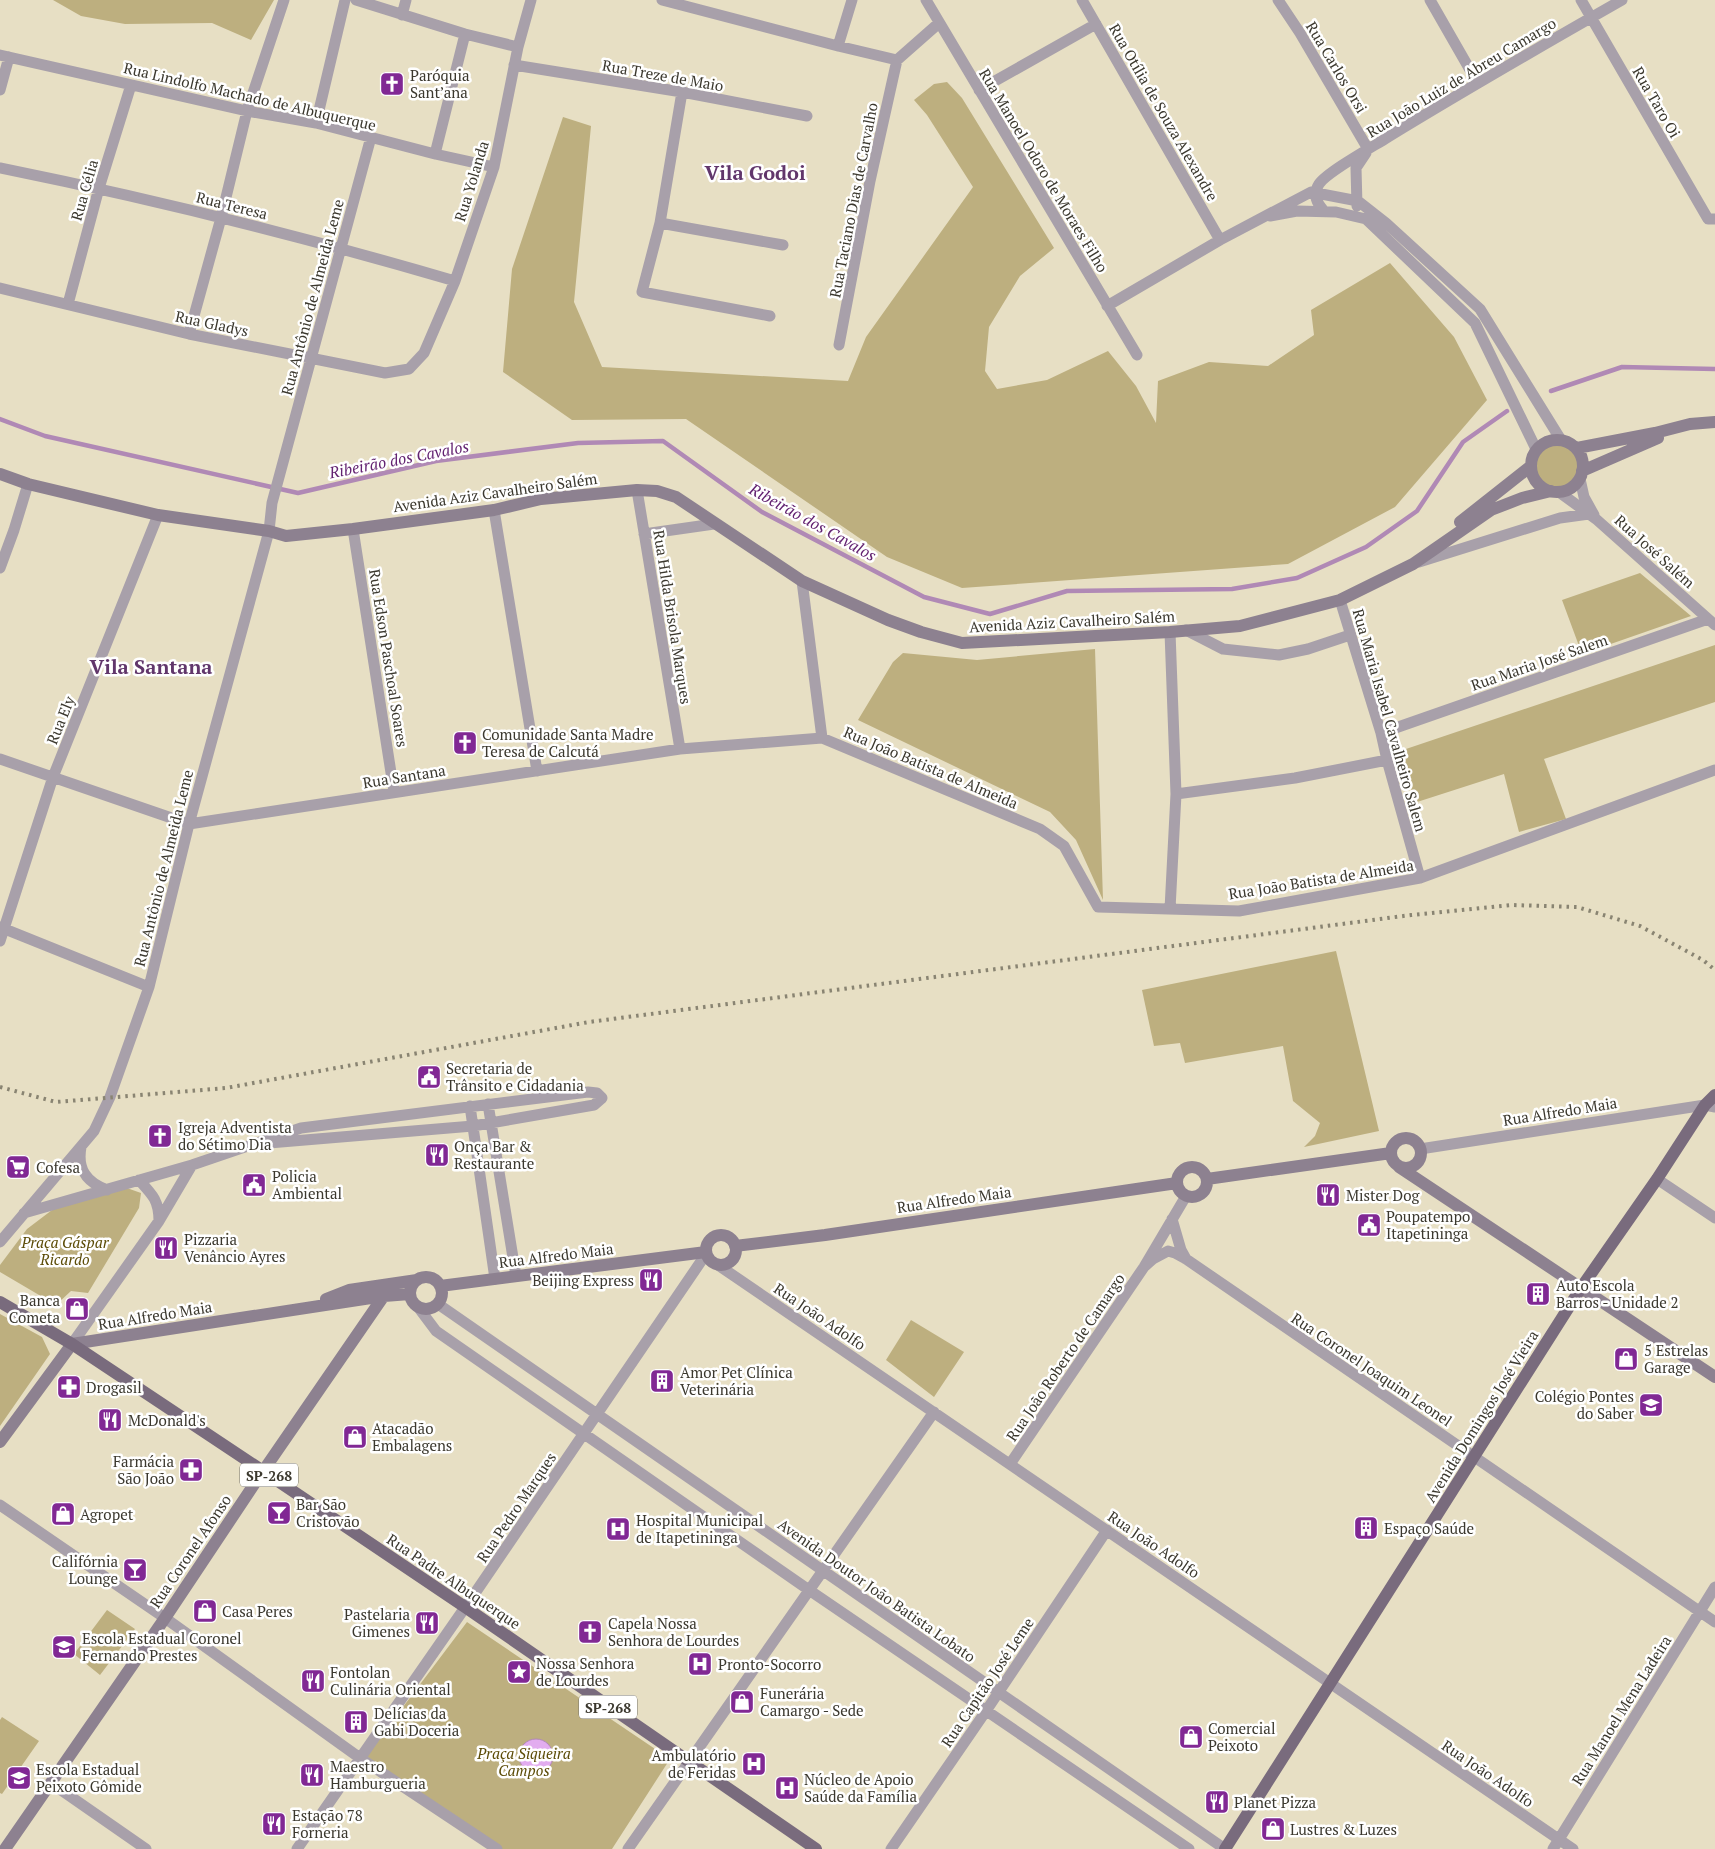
<svg xmlns="http://www.w3.org/2000/svg" width="1715" height="1849" font-family="'PT Serif',serif">
<style>
.green{fill:#bdaf7f}
.water{fill:#e2acef;stroke:#b089b5}
.lines{fill:none;stroke-linecap:round;stroke-linejoin:round}
.stream{stroke:#b089b5;stroke-width:4.5}
.street{stroke:#a8a0aa;stroke-width:11}
.secondary{stroke:#8d8190;stroke-width:12}
.primary{stroke:#796b7d;stroke-width:12}
.rail{stroke:#898472;stroke-width:4;stroke-dasharray:2.5 5;stroke-linecap:butt}
.labels{text-anchor:middle;dominant-baseline:central;stroke-width:5;stroke-linejoin:round;paint-order:stroke}
.shield{fill:#fff;stroke:#76746d;stroke-width:1}
.shield-label{font-size:14px;font-weight:bold;fill:#3b382e}
.street-label{font-size:15px;fill:#3b382e;stroke:#fff}
.poi-label{font-size:15px;fill:#3b382e;stroke:#fff;text-anchor:start}
.park-label{font-size:15px;font-style:italic;fill:#5c4c07;stroke:#fff}
.water-label{font-size:16px;font-style:italic;fill:#632371;stroke:#fff}
.district-label{font-size:20px;font-weight:bold;fill:#61366b;stroke:#fff}
</style>
<rect width="100%" height="100%" fill="#e7dfc4"/>
<!-- green -->
<path class="green" d="M 53,0 L 274,0 L 251,40 L 212,23 L 125,24 L 81,16 Z
M 947,82 L 962,98 L 1054,248 L 1020,276 L 989,327 L 985,371 L 997,389 L 1047,380 L 1108,351 L 1136,386 L 1156,423 L 1158,381 L 1209,362 L 1268,366 L 1314,335 L 1311,310 L 1390,263 L 1454,337 L 1487,400 L 1395,507 L 1288,564 L 962,588 L 887,557 L 686,419 L 572,420 L 503,372 L 512,269 L 563,117 L 591,126 L 574,302 L 602,367 L 848,381 L 866,337 L 973,187 L 927,115 L 914,100 L 934,84 Z
M1536 466a21 21 0 1 1 42 0a21 21 0 1 1-42 0Z
M 1640,573 L 1691,616 L 1582,654 L 1562,600 Z
M 1715,645 L 1715,702 L 1544,759 L 1566,819 L 1519,832 L 1504,774 L 1414,803 L 1403,750 Z
M 1095,649 L 1103,900 L 1076,840 L 1050,812 L 858,720 L 893,662 L 903,653 L 977,660 Z
M 1336,951 L 1379,1131 L 1304,1147 L 1315,1136 L 1320,1123 L 1293,1101 L 1283,1046 L 1185,1063 L 1180,1043 L 1154,1046 L 1142,990 Z
M 124,1187 L 141,1193 L 139,1208 L 88,1293 L 71,1291 L 56,1305 L 0,1272 L 0,1265 L 27,1229 L 56,1207 Z
M 0,1314 L 42,1337 L 50,1354 L 0,1426 Z
M 911,1320 L 964,1352 L 934,1397 L 886,1360 Z
M 107,1610 L 135,1629 L 100,1675 L 74,1654 Z
M 467,1622 L 670,1759 L 612,1849 L 501,1849 L 366,1756 Z
M 2,1717 L 39,1741 L 2,1794 L 0,1793 L 0,1720 Z"/>
<!-- water -->
<path class="water" d="M519 1756a17 17 0 1 1 34 0a17 17 0 1 1-34 0Z"/>
<g class="lines">
<!-- stream -->
<path class="stream" d="M 1551,391 L 1622,367 L 1715,369
M 0,419 L 45,436 L 298,493 L 436,461 L 578,443 L 663,441 L 762,512 L 924,597 L 990,614 L 1067,591 L 1232,589 L 1297,578 L 1366,547 L 1417,511 L 1463,442 L 1507,411"/>
<!-- street -->
<path class="street" d="M 356,0 L 465,34 L 518,47
M 662,0 L 838,46 L 897,60 L 939,23
M 926,0 L 1137,355
M 1082,0 L 1220,240
M 1278,0 L 1300,33 L 1368,149
M 1430,0 L 1477,82
M 1581,0 L 1708,219 L 1715,219
M 402,15 L 406,0
M 838,46 L 852,0
M 0,55 L 247,111 L 316,123 L 435,154 L 494,167
M 514,65 L 682,92 L 807,116
M 0,90 L 9,57
M 979,90 L 1096,24
M 682,92 L 660,223 L 642,292 L 770,316
M 316,123 L 345,0
M 435,154 L 465,34
M 0,168 C 153,199 305,237 455,281
M 1357,206 L 1356,168 L 1366,153
M 1324,211 C 1317,203 1312,195 1319,184 C 1327,172 1374,146 1388,137 C 1465,90 1543,45 1622,0
M 1270,216 L 1297,211 L 1336,212 L 1366,219 L 1475,323 L 1536,449
M 660,223 L 783,245
M 0,288 L 189,334 L 310,358 L 385,373 L 409,369 L 424,353 L 455,281 L 494,167 L 518,47 L 531,0
M 68,304 L 99,188 L 131,85
M 1107,306 L 1220,240 L 1311,192 L 1358,201 L 1386,223 L 1480,309 L 1561,440
M 189,334 L 221,218 L 247,111 L 284,0
M 839,345 L 870,181 L 897,60
M 1580,479 L 1584,497 L 1594,515
M 637,490 L 680,749
M 1559,492 L 1596,519 L 1715,625
M 494,510 L 537,771
M 353,529 L 394,792
M 644,534 L 714,524
M 1419,562 L 1560,518 L 1589,514
M 0,568 L 14,530 L 28,484
M 802,581 L 822,738
M 1340,600 L 1381,733 L 1387,760 L 1420,878
M 1186,630 L 1223,649 L 1279,655 L 1308,649 L 1350,635
M 1170,632 L 1176,794 L 1170,909
M 1381,733 L 1708,619
M 0,759 L 189,824 L 680,749 L 822,738 L 1040,829 L 1064,846 L 1098,907 L 1239,911 L 1420,878 L 1715,770
M 1176,794 L 1295,778 L 1387,760
M 0,927 L 149,987
M 0,941 L 53,777 L 158,515
M 488,1104 L 516,1276
M 470,1106 L 495,1279
M 81,1147 C 77,1169 86,1182 107,1190
M 1420,1149 L 1705,1105 L 1715,1107
M 1657,1179 L 1715,1218
M 139,1180 C 153,1195 159,1201 159,1221
M 24,1213 L 192,1165 L 301,1128 L 588,1092 L 597,1093 L 602,1098 L 594,1105 L 473,1126 L 257,1144
M 1172,1219 L 1181,1250 L 1186,1259
M 0,1242 L 94,1131 L 110,1097 L 149,987 L 189,824 L 269,531 L 272,503 L 371,137
M 718,1265 L 1573,1849
M 1144,1267 L 1153,1259 L 1168,1251 L 1175,1253 L 1186,1259 L 1715,1622
M 438,1304 L 1225,1849
M 418,1307 L 436,1331 L 809,1590 L 1189,1849
M 72,1344 L 159,1221 L 192,1165
M 1010,1464 L 1144,1267 L 1186,1196
M 0,1505 L 165,1618 L 360,1758 L 497,1849
M 51,1783 L 146,1849
M 297,1849 L 473,1596 L 706,1254
M 628,1849 L 934,1412
M 891,1849 L 986,1711 L 1107,1530
M 1553,1849 L 1715,1587"/>
<!-- secondary -->
<path class="secondary" d="M1531 466a26 26 0 1 1 52 0a26 26 0 1 1-52 0Z
M 1577,448 L 1655,433 L 1690,424 L 1715,422
M 1582,471 L 1658,438
M 0,474 L 28,484 L 158,515 L 269,531 L 286,536 L 353,529 L 494,510 L 541,499 L 637,490 L 657,491 L 676,497 L 802,581 L 888,620 L 921,632 L 962,643 L 1170,632 L 1240,626 L 1340,600 L 1413,564 L 1491,510 L 1522,498 L 1551,491
M 1460,522 L 1531,466
M1391 1153a15 15 0 1 1 30 0a15 15 0 1 1-30 0Z
M1177 1182a15 15 0 1 1 30 0a15 15 0 1 1-30 0Z
M 1399,1167 L 1715,1377
M 1207,1179 L 1391,1153
M706 1250a15 15 0 1 1 30 0a15 15 0 1 1-30 0Z
M 735,1246 L 825,1235 L 1177,1183
M410 1293a16 16 0 1 1 32 0a16 16 0 1 1-32 0Z
M 440,1286 L 706,1252
M 326,1299 L 349,1290 L 417,1280
M 0,1442 L 72,1344 L 384,1296 L 410,1294
M 5,1849 L 165,1618 L 257,1480 L 392,1284"/>
<!-- primary -->
<path class="primary" d="M 0,1302 L 72,1344 L 263,1471 L 465,1607 L 816,1849
M 1225,1849 L 1581,1288 L 1657,1179 L 1705,1105 L 1715,1095"/>
<!-- rail -->
<path class="rail" d="M 0,1087 L 56,1102 L 226,1088 L 589,1022 L 1411,915 L 1511,905 L 1577,907 L 1640,926 L 1703,960 L 1715,970"/>
</g>
<!-- icons -->
<defs>
<symbol id="church-square" viewBox="-11 -11 22 22"><rect x="-9" y="-9" width="18" height="18" rx="4" fill="#812894" stroke="#fff"/><path d="M-1.2-6h2.4v3.5h3.3v2.4h-3.3V6h-2.4V-.1h-3.3v-2.4h3.3Z" fill="#fff"/></symbol>
<symbol id="civic-square" viewBox="-11 -11 22 22"><rect x="-9" y="-9" width="18" height="18" rx="4" fill="#812894" stroke="#fff"/><path d="M-.6-6.5H3V-4.5H.6V-3L4-1V1h2V6H-6V1h2V-1L-.6-3ZM-1.2 2.5V6h2.4V2.5Z" fill="#fff"/></symbol>
<symbol id="restaurant-square" viewBox="-11 -11 22 22"><rect x="-9" y="-9" width="18" height="18" rx="4" fill="#812894" stroke="#fff"/><path d="M-5-6h1v4h1v-4h1v4h1v-4h1v5L-1.5 .5V6h-2V.5L-5-1ZM5-6V6H3V1.5H1.5Q1.5-4 5-6Z" fill="#fff"/></symbol>
<symbol id="supermarket-square" viewBox="-11 -11 22 22"><rect x="-9" y="-9" width="18" height="18" rx="4" fill="#812894" stroke="#fff"/><path d="M-6-5.5h2.5l.6 2H6L4.5 2H-2.5L-4.4-4H-6ZM-1.5 3.2a1.3 1.3 0 1 0 .1 0ZM3 3.2a1.3 1.3 0 1 0 .1 0Z" fill="#fff"/></symbol>
<symbol id="building-square" viewBox="-11 -11 22 22"><rect x="-9" y="-9" width="18" height="18" rx="4" fill="#812894" stroke="#fff"/><path d="M-4-6H4V6H1V3H-1V6H-4ZM-2.5-4.3h1.7v1.8h-1.7ZM.8-4.3h1.7v1.8H.8ZM-2.5-1h1.7V.8h-1.7ZM.8-1h1.7V.8H.8Z" fill="#fff"/></symbol>
<symbol id="shop-square" viewBox="-11 -11 22 22"><rect x="-9" y="-9" width="18" height="18" rx="4" fill="#812894" stroke="#fff"/><path d="M-5-2.5h2.3a2.7 3.5 0 0 1 5.4 0H5L5.5 6h-11ZM-1.5-2.5h3a1.5 2.3 0 0 0-3 0Z" fill="#fff"/></symbol>
<symbol id="pharmacy-square" viewBox="-11 -11 22 22"><rect x="-9" y="-9" width="18" height="18" rx="4" fill="#812894" stroke="#fff"/><path d="M-2-6h4v4h4v4h-4v4h-4v-4h-4v-4h4Z" fill="#fff"/></symbol>
<symbol id="school-square" viewBox="-11 -11 22 22"><rect x="-9" y="-9" width="18" height="18" rx="4" fill="#812894" stroke="#fff"/><path d="M0-5L7-2L0 1L-7-2ZM-4 1L0 2.5L4 1V4Q0 6-4 4Z" fill="#fff"/></symbol>
<symbol id="bar-square" viewBox="-11 -11 22 22"><rect x="-9" y="-9" width="18" height="18" rx="4" fill="#812894" stroke="#fff"/><path d="M-6-5H6L.8 .8V4.5H3.5V6h-7V4.5H-.8V.8Z" fill="#fff"/></symbol>
<symbol id="hospital-square" viewBox="-11 -11 22 22"><rect x="-9" y="-9" width="18" height="18" rx="4" fill="#812894" stroke="#fff"/><path d="M-5-5h3v3.5h4V-5h3V5h-3V1.5h-4V5h-3Z" fill="#fff"/></symbol>
<symbol id="sight-square" viewBox="-11 -11 22 22"><rect x="-9" y="-9" width="18" height="18" rx="4" fill="#812894" stroke="#fff"/><path d="M0-6L1.8-2.2L6-1.7L2.9 1.2L3.7 5.4L0 3.3L-3.7 5.4L-2.9 1.2L-6-1.7L-1.8-2.2Z" fill="#fff"/></symbol>
</defs>
<g fill-rule="evenodd">
<use href="#church-square" x="378" y="70" width="28" height="28"/>
<use href="#church-square" x="451" y="729" width="28" height="28"/>
<use href="#civic-square" x="415" y="1063" width="28" height="28"/>
<use href="#church-square" x="146" y="1122" width="28" height="28"/>
<use href="#restaurant-square" x="423" y="1141" width="28" height="28"/>
<use href="#supermarket-square" x="4" y="1153" width="28" height="28"/>
<use href="#civic-square" x="240" y="1171" width="28" height="28"/>
<use href="#restaurant-square" x="1314" y="1181" width="28" height="28"/>
<use href="#civic-square" x="1355" y="1211" width="28" height="28"/>
<use href="#restaurant-square" x="152" y="1234" width="28" height="28"/>
<use href="#restaurant-square" x="637" y="1266" width="28" height="28"/>
<use href="#building-square" x="1524" y="1280" width="28" height="28"/>
<use href="#shop-square" x="63" y="1295" width="28" height="28"/>
<use href="#shop-square" x="1612" y="1345" width="28" height="28"/>
<use href="#building-square" x="648" y="1367" width="28" height="28"/>
<use href="#pharmacy-square" x="55" y="1373" width="28" height="28"/>
<use href="#school-square" x="1637" y="1391" width="28" height="28"/>
<use href="#restaurant-square" x="96" y="1406" width="28" height="28"/>
<use href="#shop-square" x="341" y="1423" width="28" height="28"/>
<use href="#pharmacy-square" x="177" y="1456" width="28" height="28"/>
<use href="#bar-square" x="265" y="1499" width="28" height="28"/>
<use href="#shop-square" x="49" y="1500" width="28" height="28"/>
<use href="#building-square" x="1352" y="1514" width="28" height="28"/>
<use href="#hospital-square" x="604" y="1515" width="28" height="28"/>
<use href="#bar-square" x="121" y="1556" width="28" height="28"/>
<use href="#shop-square" x="191" y="1597" width="28" height="28"/>
<use href="#restaurant-square" x="413" y="1609" width="28" height="28"/>
<use href="#church-square" x="576" y="1618" width="28" height="28"/>
<use href="#school-square" x="50" y="1633" width="28" height="28"/>
<use href="#hospital-square" x="686" y="1650" width="28" height="28"/>
<use href="#sight-square" x="505" y="1658" width="28" height="28"/>
<use href="#restaurant-square" x="299" y="1667" width="28" height="28"/>
<use href="#shop-square" x="728" y="1688" width="28" height="28"/>
<use href="#building-square" x="342" y="1708" width="28" height="28"/>
<use href="#shop-square" x="1177" y="1723" width="28" height="28"/>
<use href="#hospital-square" x="740" y="1750" width="28" height="28"/>
<use href="#restaurant-square" x="298" y="1761" width="28" height="28"/>
<use href="#school-square" x="5" y="1764" width="28" height="28"/>
<use href="#hospital-square" x="773" y="1774" width="28" height="28"/>
<use href="#restaurant-square" x="1203" y="1788" width="28" height="28"/>
<use href="#restaurant-square" x="260" y="1810" width="28" height="28"/>
<use href="#shop-square" x="1259" y="1815" width="28" height="28"/>
</g>
<g class="labels">
<!-- shield labels -->
<g class="shield">
<rect x="240" y="1463.5" width="58" height="23" rx="4"/>
<rect x="579" y="1695.5" width="58" height="23" rx="4"/>
</g>
<g class="shield-label">
<text x="269" y="1475">SP-268</text>
<text x="608" y="1707">SP-268</text>
</g>
<!-- street labels -->
<g class="street-label">
<text transform="translate(1337 67) rotate(59)">Rua Carlos Orsi</text>
<text transform="translate(663 75) rotate(10)">Rua Treze de Maio</text>
<text transform="translate(1461 77) rotate(-31)">Rua João Luiz de Abreu Camargo</text>
<text transform="translate(250 96) rotate(13)">Rua Lindolfo Machado de Albuquerque</text>
<text transform="translate(1657 102) rotate(60)">Rua Taro Oi</text>
<text transform="translate(1164 112) rotate(60)">Rua Otília de Souza Alexandre</text>
<text transform="translate(1044 170) rotate(59)">Rua Manoel Odoro de Moraes Filho</text>
<text transform="translate(471 181) rotate(-73)">Rua Yolanda</text>
<text transform="translate(84 190) rotate(-74)">Rua Célia</text>
<text transform="translate(853 200) rotate(-79)">Rua Taciano Dias de Carvalho</text>
<text transform="translate(232 205) rotate(14)">Rua Teresa</text>
<text transform="translate(312 297) rotate(-75)">Rua Antônio de Almeida Leme</text>
<text transform="translate(212 323) rotate(12)">Rua Gladys</text>
<text transform="translate(495 492) rotate(-8)">Avenida Aziz Cavalheiro Salém</text>
<text transform="translate(1655 551) rotate(42)">Rua José Salém</text>
<text transform="translate(673 617) rotate(81)">Rua Hilda Brisola Marques</text>
<text transform="translate(1072 621) rotate(-3)">Avenida Aziz Cavalheiro Salém</text>
<text transform="translate(389 658) rotate(81)">Rua Edson Paschoal Soares</text>
<text transform="translate(1539 662) rotate(-19)">Rua Maria José Salem</text>
<text transform="translate(60 720) rotate(-68)">Rua Ely</text>
<text transform="translate(1390 720) rotate(74)">Rua Maria Isabel Cavalheiro Salem</text>
<text transform="translate(931 767) rotate(23)">Rua João Batista de Almeida</text>
<text transform="translate(404 776) rotate(-9)">Rua Santana</text>
<text transform="translate(163 868) rotate(-76)">Rua Antônio de Almeida Leme</text>
<text transform="translate(1321 879) rotate(-9)">Rua João Batista de Almeida</text>
<text transform="translate(1560 1111) rotate(-9)">Rua Alfredo Maia</text>
<text transform="translate(954 1199) rotate(-8)">Rua Alfredo Maia</text>
<text transform="translate(556 1255) rotate(-7)">Rua Alfredo Maia</text>
<text transform="translate(155 1315) rotate(-9)">Rua Alfredo Maia</text>
<text transform="translate(820 1316) rotate(34)">Rua João Adolfo</text>
<text transform="translate(1065 1357) rotate(-56)">Rua João Roberto de Camargo</text>
<text transform="translate(1372 1369) rotate(34)">Rua Coronel Joaquim Leonel</text>
<text transform="translate(1481 1416) rotate(-58)">Avenida Domingos José Vieira</text>
<text transform="translate(516 1507) rotate(-56)">Rua Pedro Marques</text>
<text transform="translate(1154 1544) rotate(34)">Rua João Adolfo</text>
<text transform="translate(190 1551) rotate(-56)">Rua Coronel Afonso</text>
<text transform="translate(454 1581) rotate(34)">Rua Padre Albuquerque</text>
<text transform="translate(877 1590) rotate(35)">Avenida Doutor João Batista Lobato</text>
<text transform="translate(987 1682) rotate(-56)">Rua Capitão José Leme</text>
<text transform="translate(1621 1710) rotate(-58)">Rua Manoel Mena Ladeira</text>
<text transform="translate(1488 1773) rotate(34)">Rua João Adolfo</text>
</g>
<!-- poi labels -->
<g class="poi-label">
<text x="410" y="75">Paróquia<tspan x="410" dy="17">Sant’ana</tspan></text>
<text x="482" y="734">Comunidade Santa Madre<tspan x="482" dy="17">Teresa de Calcutá</tspan></text>
<text x="446" y="1068">Secretaria de<tspan x="446" dy="17">Trânsito e Cidadania</tspan></text>
<text x="178" y="1127">Igreja Adventista<tspan x="178" dy="17">do Sétimo Dia</tspan></text>
<text x="454" y="1146">Onça Bar &amp;<tspan x="454" dy="17">Restaurante</tspan></text>
<text x="36" y="1167">Cofesa</text>
<text x="272" y="1176">Policia<tspan x="272" dy="17">Ambiental</tspan></text>
<text x="1346" y="1195">Mister Dog</text>
<text x="1386" y="1216">Poupatempo<tspan x="1386" dy="17">Itapetininga</tspan></text>
<text x="184" y="1239">Pizzaria<tspan x="184" dy="17">Venâncio Ayres</tspan></text>
<text x="634" y="1280" text-anchor="end">Beijing Express</text>
<text x="1556" y="1285">Auto Escola<tspan x="1556" dy="17">Barros - Unidade 2</tspan></text>
<text x="60" y="1300" text-anchor="end">Banca<tspan x="60" dy="17">Cometa</tspan></text>
<text x="1644" y="1350">5 Estrelas<tspan x="1644" dy="17">Garage</tspan></text>
<text x="680" y="1372">Amor Pet Clínica<tspan x="680" dy="17">Veterinária</tspan></text>
<text x="86" y="1387">Drogasil</text>
<text x="1634" y="1396" text-anchor="end">Colégio Pontes<tspan x="1634" dy="17">do Saber</tspan></text>
<text x="128" y="1420">McDonald's</text>
<text x="372" y="1428">Atacadão<tspan x="372" dy="17">Embalagens</tspan></text>
<text x="174" y="1461" text-anchor="end">Farmácia<tspan x="174" dy="17">São João</tspan></text>
<text x="296" y="1504">Bar São<tspan x="296" dy="17">Cristovão</tspan></text>
<text x="80" y="1514">Agropet</text>
<text x="636" y="1520">Hospital Municipal<tspan x="636" dy="17">de Itapetininga</tspan></text>
<text x="1384" y="1528">Espaço Saúde</text>
<text x="118" y="1561" text-anchor="end">Califórnia<tspan x="118" dy="17">Lounge</tspan></text>
<text x="222" y="1611">Casa Peres</text>
<text x="410" y="1614" text-anchor="end">Pastelaria<tspan x="410" dy="17">Gimenes</tspan></text>
<text x="608" y="1623">Capela Nossa<tspan x="608" dy="17">Senhora de Lourdes</tspan></text>
<text x="82" y="1638">Escola Estadual Coronel<tspan x="82" dy="17">Fernando Prestes</tspan></text>
<text x="536" y="1663">Nossa Senhora<tspan x="536" dy="17">de Lourdes</tspan></text>
<text x="718" y="1664">Pronto-Socorro</text>
<text x="330" y="1672">Fontolan<tspan x="330" dy="17">Culinária Oriental</tspan></text>
<text x="760" y="1693">Funerária<tspan x="760" dy="17">Camargo - Sede</tspan></text>
<text x="374" y="1713">Delícias da<tspan x="374" dy="17">Gabi Doceria</tspan></text>
<text x="1208" y="1728">Comercial<tspan x="1208" dy="17">Peixoto</tspan></text>
<text x="736" y="1755" text-anchor="end">Ambulatório<tspan x="736" dy="17">de Feridas</tspan></text>
<text x="330" y="1766">Maestro<tspan x="330" dy="17">Hamburgueria</tspan></text>
<text x="36" y="1769">Escola Estadual<tspan x="36" dy="17">Peixoto Gômide</tspan></text>
<text x="804" y="1779">Núcleo de Apoio<tspan x="804" dy="17">Saúde da Família</tspan></text>
<text x="1234" y="1802">Planet Pizza</text>
<text x="292" y="1815">Estação 78<tspan x="292" dy="17">Forneria</tspan></text>
<text x="1290" y="1829">Lustres &amp; Luzes</text>
</g>
<!-- park labels -->
<g class="park-label">
<text x="65" y="1242">Praça Gáspar<tspan x="65" dy="17">Ricardo</tspan></text>
<text x="524" y="1753">Praça Siqueira<tspan x="524" dy="17">Campos</tspan></text>
</g>
<!-- water labels -->
<g class="water-label">
<text transform="translate(399 459) rotate(-11)">Ribeirão dos Cavalos</text>
<text transform="translate(813 522) rotate(29)">Ribeirão dos Cavalos</text>
</g>
<!-- district labels -->
<g class="district-label">
<text x="755" y="172">Vila Godoi</text>
<text x="151" y="666">Vila Santana</text>
</g>
</g>
</svg>
